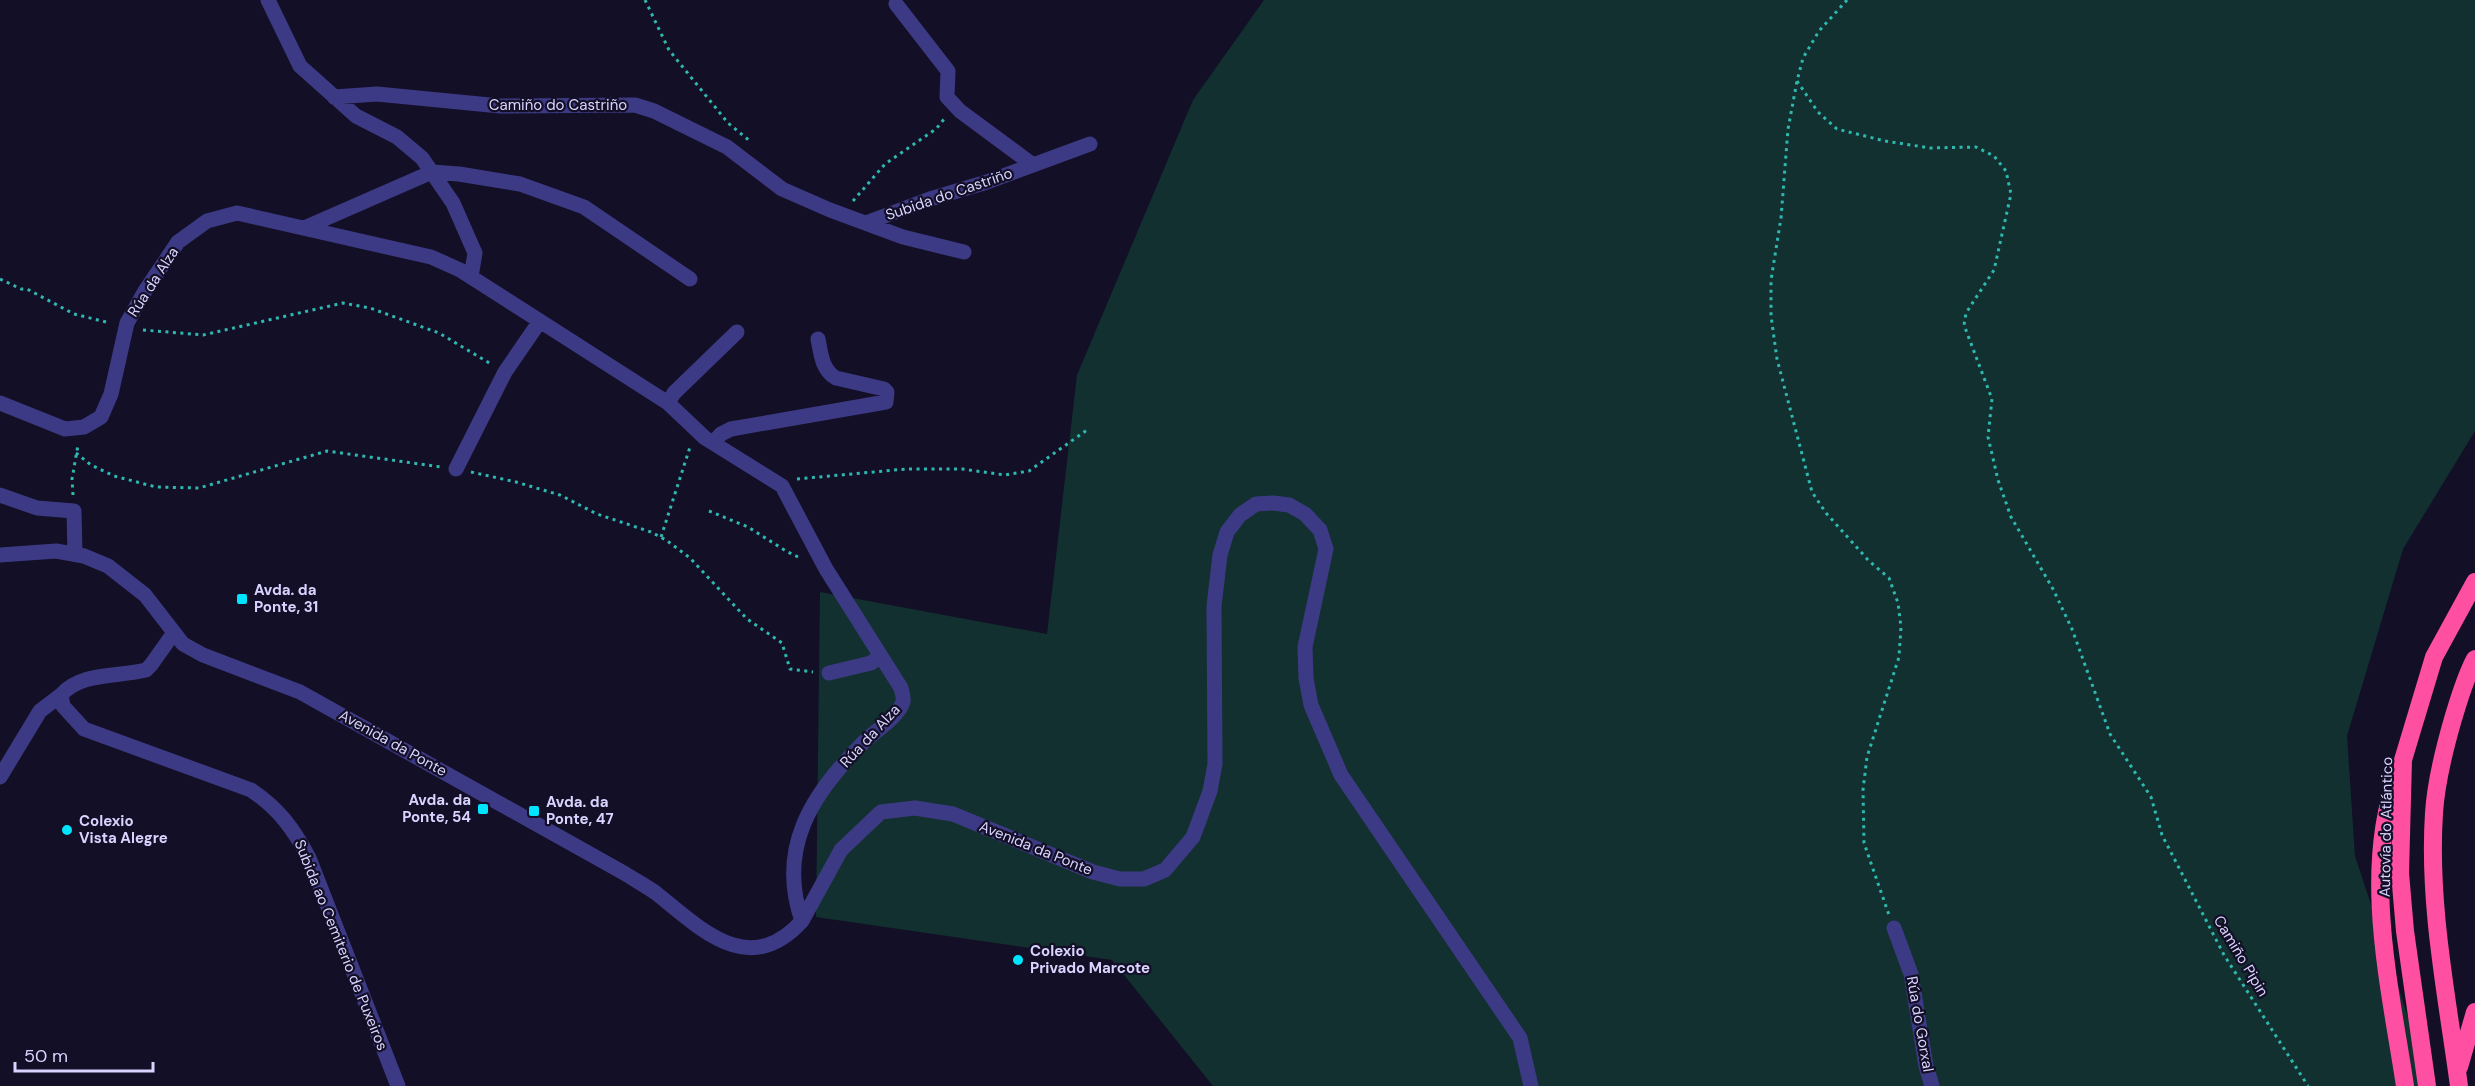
<svg xmlns="http://www.w3.org/2000/svg" width="2475" height="1086" font-family="'DM Sans',sans-serif">
<style>
.green{fill:#12302f}
.lines{fill:none;stroke-linecap:round;stroke-linejoin:round}
.path{stroke:#2fb8b0;stroke-width:3;stroke-dasharray:3 4.5;stroke-linecap:butt}
.minor{stroke:#3d3a85;stroke-width:15}
.highway{stroke:#ff4fa3;stroke-width:18}
.poi-dot{fill:#00e5ff;stroke:#130f26;stroke-width:2}
.labels{text-anchor:middle;dominant-baseline:central;stroke-width:4.5;stroke-linejoin:round;paint-order:stroke}
.street-label{font-size:15px;fill:#d9d4ff;stroke:#130f26}
.poi-label{font-size:15px;font-weight:bold;fill:#d9d4ff;stroke:#130f26;text-anchor:start}
</style>
<rect width="100%" height="100%" fill="#130f26"/>
<!-- green -->
<path class="green" d="M 1264,0 L 2475,0 L 2475,431 L 2403,549 L 2347,736 L 2355,856 L 2412,1029 L 2418,1086 L 1213,1086 L 1112,960 L 816,917 L 820,592 L 1047,634 L 1077,375 L 1193,100 Z"/>
<g class="lines">
<!-- path -->
<path class="path" d="M 645,0 L 669,50 L 728,123 L 751,142
M 1847,0 L 1819,31 L 1803,58 L 1797,81 L 1788,129 L 1781,218 L 1771,280 L 1771,316 L 1777,359 L 1812,492 L 1826,513 L 1869,561 L 1889,578 L 1898,603 L 1901,627 L 1899,657 L 1867,757 L 1863,790 L 1864,843 L 1889,915
M 1797,81 L 1818,112 L 1837,129 L 1885,141 L 1930,148 L 1976,147 L 1994,156 L 2006,171 L 2011,194 L 1994,270 L 1966,313 L 1964,325 L 1992,399 L 1988,437 L 1998,480 L 2011,517 L 2053,589 L 2072,629 L 2110,734 L 2151,797 L 2162,835 L 2224,955 L 2308,1086
M 853,201 L 885,164 L 936,129 L 945,118
M 0,279 L 21,289 L 27,289 L 74,314 L 110,323
M 143,330 L 203,335 L 343,303 L 370,308 L 439,333 L 491,364
M 76,453 L 91,465 L 114,476 L 156,487 L 199,488 L 327,451 L 441,467
M 471,472 L 516,482 L 560,495 L 597,514 L 651,532 L 666,540 L 690,558 L 747,619 L 782,643 L 790,669 L 813,672
M 797,479 L 906,469 L 962,469 L 1005,475 L 1029,471 L 1087,430
M 73,495 L 72,479 L 78,445
M 709,511 L 748,527 L 786,551 L 802,559
M 661,537 L 690,447"/>
<!-- minor -->
<path class="minor" d="M 268,0 L 300,66 L 356,116 L 397,137 L 422,158 L 453,203 L 475,253 L 471,277
M 896,4 L 948,71 L 947,97 L 960,111 L 1033,165
M 334,97 L 377,94 L 500,106 L 635,105 L 654,111 L 727,147 L 782,189 L 830,210 L 903,237 L 964,252
M 866,223 L 930,199 L 987,182 L 1090,144
M 304,228 L 432,172 L 459,174 L 520,184 L 584,207 L 690,279
M 0,403 L 65,429 L 84,427 L 101,417 L 111,394 L 127,323 L 145,291 L 178,242 L 207,221 L 237,213 L 431,257 L 460,270 L 668,403 L 705,438 L 782,486 L 826,569 L 901,688 C 902,692 904,698 903,702 C 897,719 873,732 861,745 C 811,795 777,849 802,921
M 668,403 L 674,393 L 737,332
M 713,443 L 721,434 L 731,429 L 886,402 L 887,392 L 884,389 L 836,378 C 822,370 821,354 818,339
M 456,469 L 505,372 L 540,321
M 0,495 L 37,508 L 74,511 L 75,554
M 0,555 L 56,551 L 84,556 L 108,566 L 145,595 L 183,644 L 203,655 L 300,692 L 624,873 C 635,880 646,886 656,893 C 702,930 749,979 802,921 L 841,850 L 881,812 L 915,808 L 953,814 L 1093,872 L 1120,879 L 1144,879 L 1165,870 L 1193,837 L 1210,791 L 1215,764 L 1214,606 L 1220,555 L 1227,532 L 1240,515 L 1256,504 L 1273,503 L 1289,505 L 1305,514 L 1320,530 L 1326,549 L 1305,647 L 1306,678 L 1311,705 L 1341,775 L 1520,1038 L 1531,1086
M 173,634 L 151,665 L 146,670 C 118,677 80,672 61,695 L 63,706 L 84,729 L 251,790 C 279,809 293,828 309,858 L 398,1086
M 829,673 L 871,663 L 881,656
M 0,777 L 40,711 L 61,695
M 1894,928 L 1911,974 L 1926,1066 L 1932,1086"/>
<!-- highway -->
<path class="highway" d="M 2397,776 C 2362,873 2390,986 2405,1086
M 2459,1067 L 2475,1012
M 2427,1086 L 2405,931 L 2400,873 L 2403,760 L 2434,657 L 2475,582
M 2459,1086 C 2447,996 2428,904 2434,813 C 2436,781 2444,750 2453,719 C 2459,699 2465,678 2475,659"/>
</g>
<!-- markers -->
<g class="poi-dot">
<rect x="236" y="593" width="12" height="12" rx="3"/>
<rect x="477" y="803" width="12" height="12" rx="3"/>
<rect x="528" y="805" width="12" height="12" rx="3"/>
<circle cx="67" cy="830" r="6"/>
<circle cx="1018" cy="960" r="6"/>
</g>
<g class="labels">
<!-- street labels -->
<g class="street-label">
<text x="558" y="105">Camiño do Castriño</text>
<text transform="translate(949 194) rotate(-19)">Subida do Castriño</text>
<text transform="translate(153 282) rotate(-57)">Rúa da Alza</text>
<text transform="translate(870 736) rotate(-47)">Rúa da Alza</text>
<text transform="translate(393 743) rotate(29)">Avenida da Ponte</text>
<text transform="translate(2386 827) rotate(-89)">Autovía do Atlántico</text>
<text transform="translate(1036 848) rotate(22)">Avenida da Ponte</text>
<text transform="translate(341 945) rotate(68)">Subida ao Cemiterio de Puxeiros</text>
<text transform="translate(2241 956) rotate(59)">Camiño Pipin</text>
<text transform="translate(1920 1024) rotate(80)">Rúa do Gorxal</text>
</g>
<!-- poi labels -->
<g class="poi-label">
<text x="254" y="590">Avda. da<tspan x="254" dy="17">Ponte, 31</tspan></text>
<text x="471" y="800" text-anchor="end">Avda. da<tspan x="471" dy="17">Ponte, 54</tspan></text>
<text x="546" y="802">Avda. da<tspan x="546" dy="17">Ponte, 47</tspan></text>
<text x="79" y="821">Colexio<tspan x="79" dy="17">Vista Alegre</tspan></text>
<text x="1030" y="951">Colexio<tspan x="1030" dy="17">Privado Marcote</tspan></text>
</g>
</g>
<!-- scale -->
<path d="M15 1062v9h138v-9" fill="none" stroke="#d9d4ff" stroke-width="3"/>
<text x="24" y="1062" font-size="18" fill="#d9d4ff" stroke="#130f26" stroke-width="4.5" paint-order="stroke">50 m</text>
</svg>
